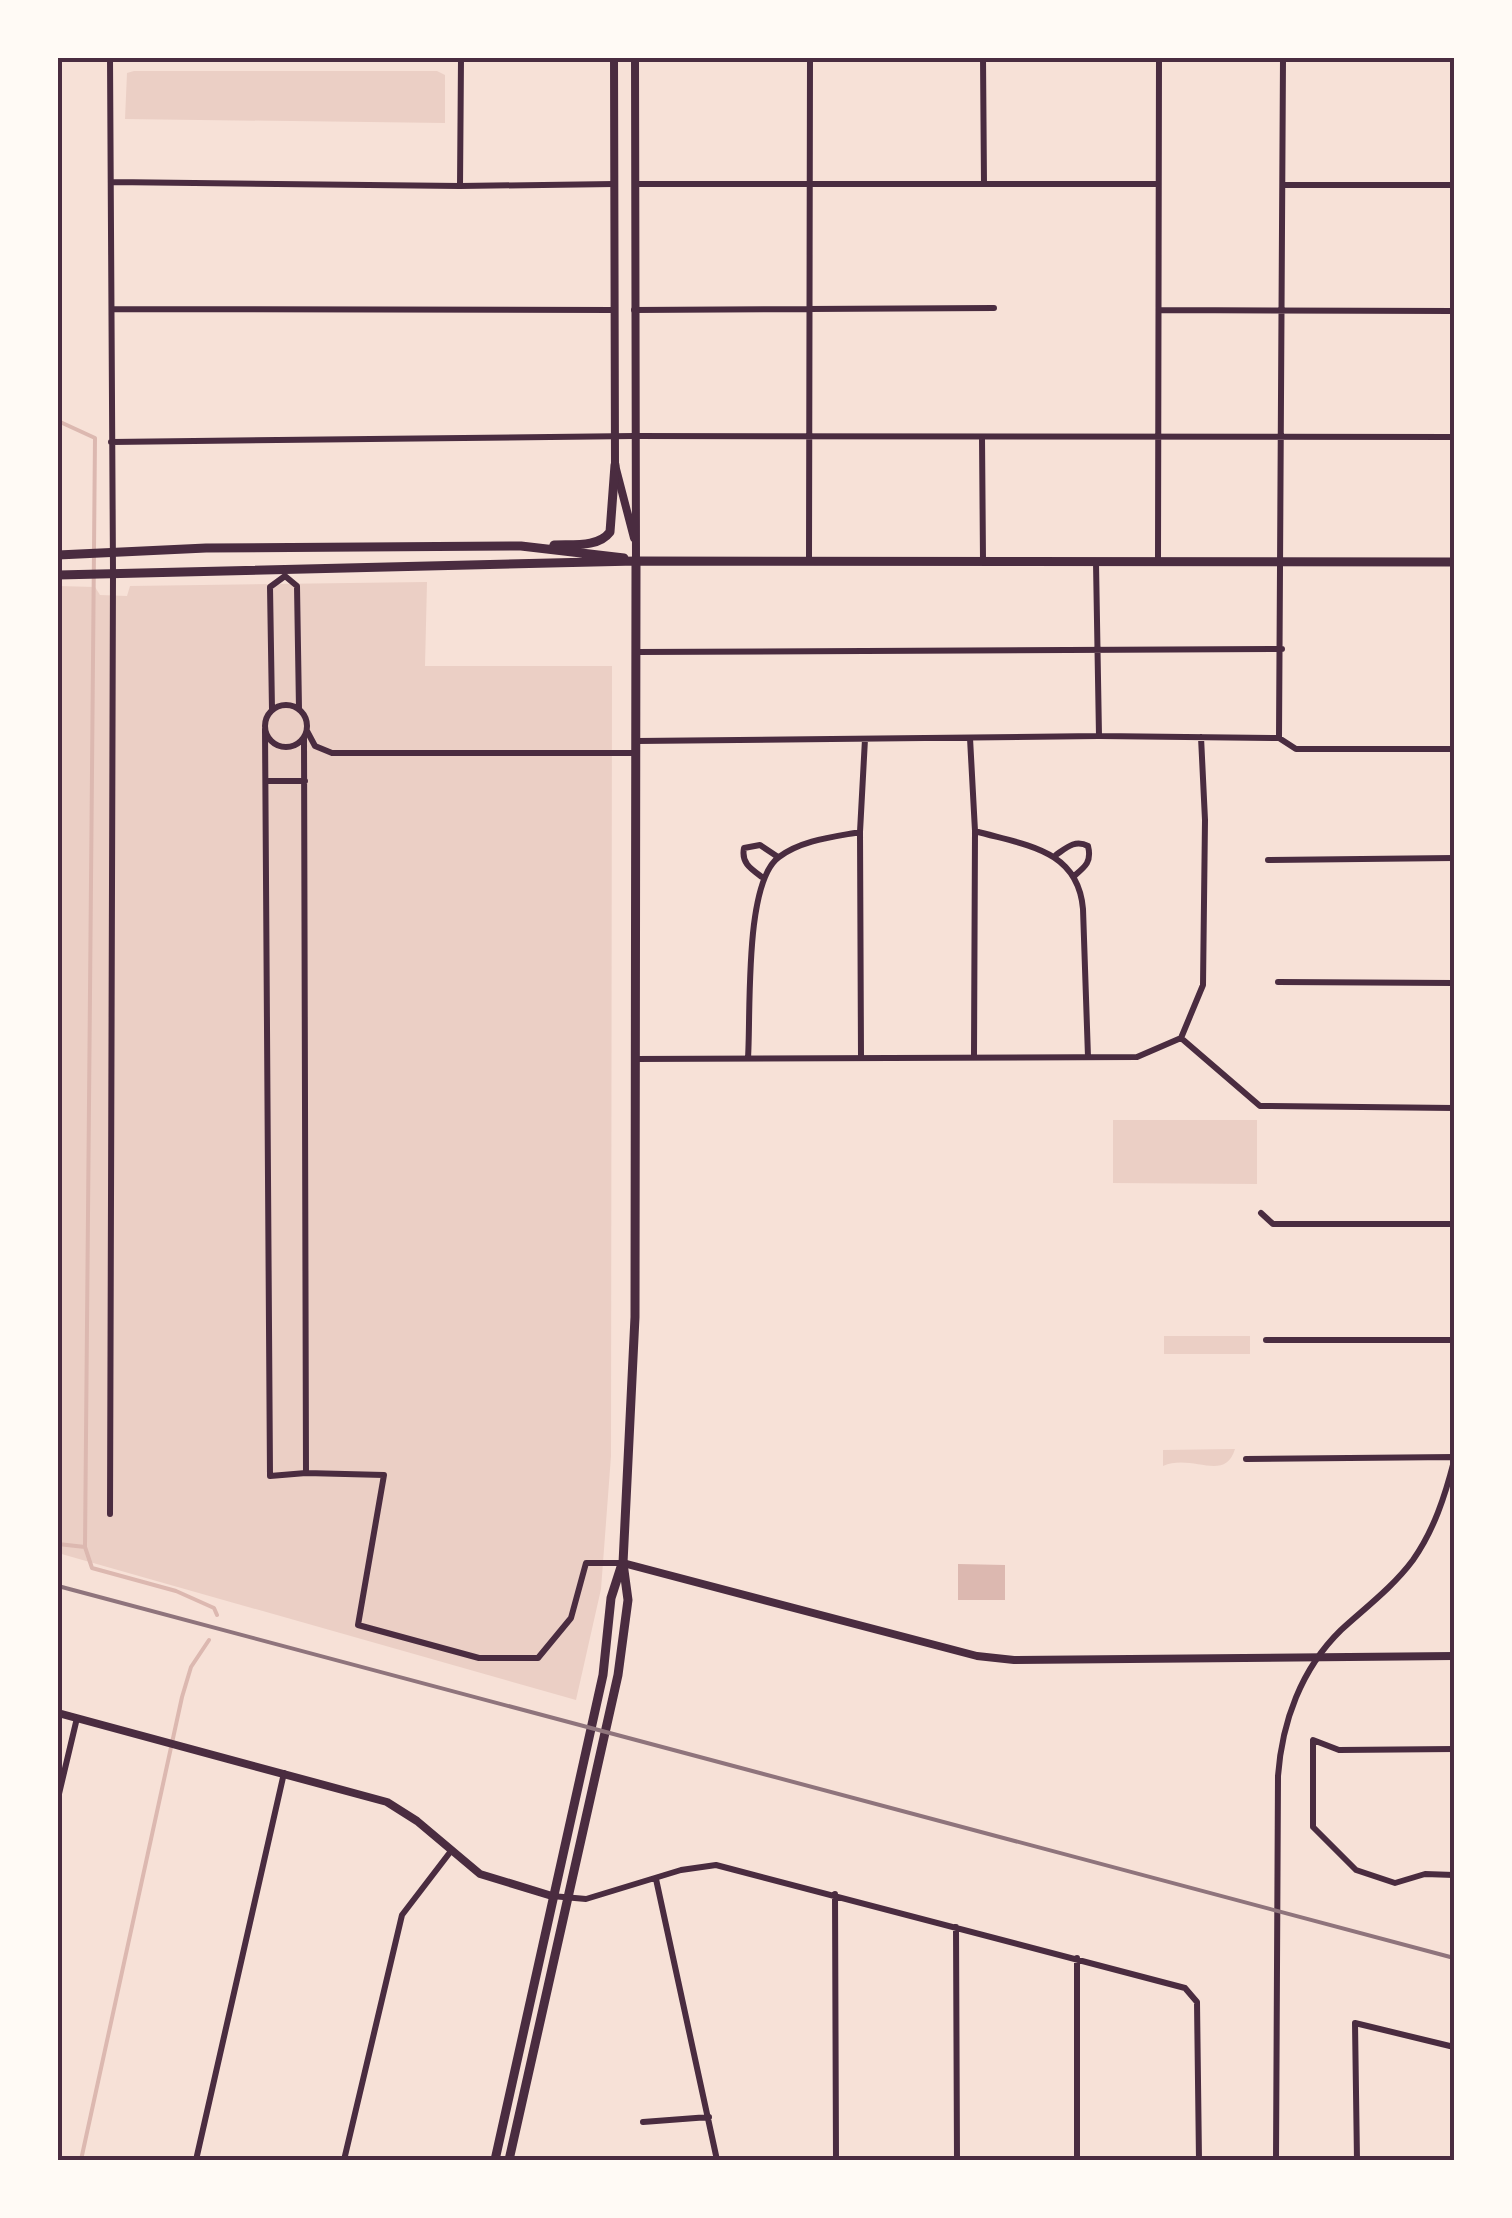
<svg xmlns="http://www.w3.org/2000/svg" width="1512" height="2218" font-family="'Varela Round',sans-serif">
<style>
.green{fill:#ebcfc5}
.water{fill:#dcb8b0}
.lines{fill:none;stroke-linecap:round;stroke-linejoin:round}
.stream{stroke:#dcb8b0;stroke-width:4}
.minor{stroke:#4a2c40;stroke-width:6}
.tertiary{stroke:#4a2c40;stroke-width:8}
.secondary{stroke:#4a2c40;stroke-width:9}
.rail{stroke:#8f747c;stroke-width:4}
.neatline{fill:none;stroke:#4a2c40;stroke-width:4}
</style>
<rect width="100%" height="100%" fill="#f7e1d7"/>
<!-- green -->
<path class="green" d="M 134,71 L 437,71 L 445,75 L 445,123 L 125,119 L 127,73 Z
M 427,582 L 425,666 L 612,666 L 611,1456 L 601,1589 L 576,1700 L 58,1553 L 58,586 L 95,587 L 100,595 L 127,596 L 130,586 Z
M 1113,1120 L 1257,1120 L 1257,1184 L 1113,1183 Z
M 1164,1336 L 1250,1336 L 1250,1354 L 1164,1354 Z
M 1235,1449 C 1225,1483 1192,1453 1163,1466 L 1163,1450 Z"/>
<!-- water -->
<path class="water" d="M 958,1564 L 1005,1565 L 1005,1600 L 958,1600 Z"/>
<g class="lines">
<!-- stream -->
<path class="stream" d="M 58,421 L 95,438 L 85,1547 L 92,1568 L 176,1591 L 214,1608 L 217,1615
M 58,1544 L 85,1547
M 81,2160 L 182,1697 L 191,1667 L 209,1640"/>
<!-- minor -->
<path class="minor" d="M 110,58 L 113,572 L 110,1514
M 983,58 L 984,184
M 111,59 L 614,58
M 112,182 L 460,186 L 614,184
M 635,184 L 1157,184
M 1283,185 L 1454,185
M 460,186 L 461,59
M 112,309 L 614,310
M 634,310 L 994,308
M 1159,310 L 1454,311
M 982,437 L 983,560
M 111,442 L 634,436 L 1454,437
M 809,561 L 810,58
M 1158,561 L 1159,58
M 1096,563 L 1099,736
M 636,652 L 1282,649
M265 726a21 21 0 1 1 42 0a21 21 0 1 1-42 0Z
M 272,710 L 270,587 L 285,576 L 297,586 L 299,709
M 265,729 L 270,1476 L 306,1473 L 384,1475 L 358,1625 L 479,1658 L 538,1658 L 571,1618 L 586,1563 L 623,1563
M 307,731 L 315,746 L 332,753 L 637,753
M 304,737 L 306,1473
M 970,738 L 975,831 L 974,1056
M 1279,738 L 1283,58
M 637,741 L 1099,736 L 1279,738 L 1296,749 L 1454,749
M 266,781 L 305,781
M 975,831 C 1023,845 1078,848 1083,909 L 1088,1057
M 1056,855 C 1066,848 1075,839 1088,846 C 1092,862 1085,867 1074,876
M 1268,860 L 1454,858
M 762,877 C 751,869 741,863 744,848 L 760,845 L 778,857
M 1278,982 L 1454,983
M 1181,1038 L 1203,985 L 1205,820 L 1201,737
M 748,1058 C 751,1013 744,882 779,857 C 802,840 833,837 860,832
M 861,1058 L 860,832 L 865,739
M 635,1059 L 1137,1057 L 1181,1038 L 1260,1106 L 1454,1108
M 1261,1213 L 1273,1224 L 1454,1224
M 1266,1340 L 1454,1340
M 1246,1459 L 1454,1457
M 1454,1749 L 1339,1750 L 1313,1740 L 1313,1827 L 1356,1870 L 1395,1883 L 1425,1874 L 1454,1875
M 58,1798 L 77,1718
M 656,1879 L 717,2160
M 835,1894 L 836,2160
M 552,1896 L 586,1899 L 681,1870 L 716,1865 L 1185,1988 L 1197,2002 L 1199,2160
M 956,1927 L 957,2160
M 1077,1958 L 1077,2160
M 643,2122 L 709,2117
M 196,2160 L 284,1773
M 344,2160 L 402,1915 L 451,1851
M 1276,2160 L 1278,1776 C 1282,1722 1301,1669 1341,1630 C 1365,1608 1393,1587 1413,1560 C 1434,1530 1445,1496 1454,1461
M 1357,2160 L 1355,2023 L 1454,2047"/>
<!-- tertiary -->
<path class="tertiary" d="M 614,58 L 615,465 L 634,538
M 614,58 L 965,58
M 635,58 L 636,561
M 1030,58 L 1423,58
M 1447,58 L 1454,58
M 623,1563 L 977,1656 L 1014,1660 L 1454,1656
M 58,1713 L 387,1802 L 417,1821 L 480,1874 L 552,1896"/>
<!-- secondary -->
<path class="secondary" d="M 554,545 C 572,544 598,548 610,532 L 615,465
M 58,555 L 206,548 L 521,546 L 624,558
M 58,575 L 636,561 L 1454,562
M 495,2160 L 603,1675 L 611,1598 L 621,1567
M 509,2160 L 618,1675 L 628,1600 L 623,1563 L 635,1317 L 636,561"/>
<!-- rail -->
<path class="rail" d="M 58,1586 L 1454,1958"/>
</g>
<!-- border -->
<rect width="1512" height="2218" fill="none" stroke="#fffaf5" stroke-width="120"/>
<rect x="60" y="60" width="1392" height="2098" class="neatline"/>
</svg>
